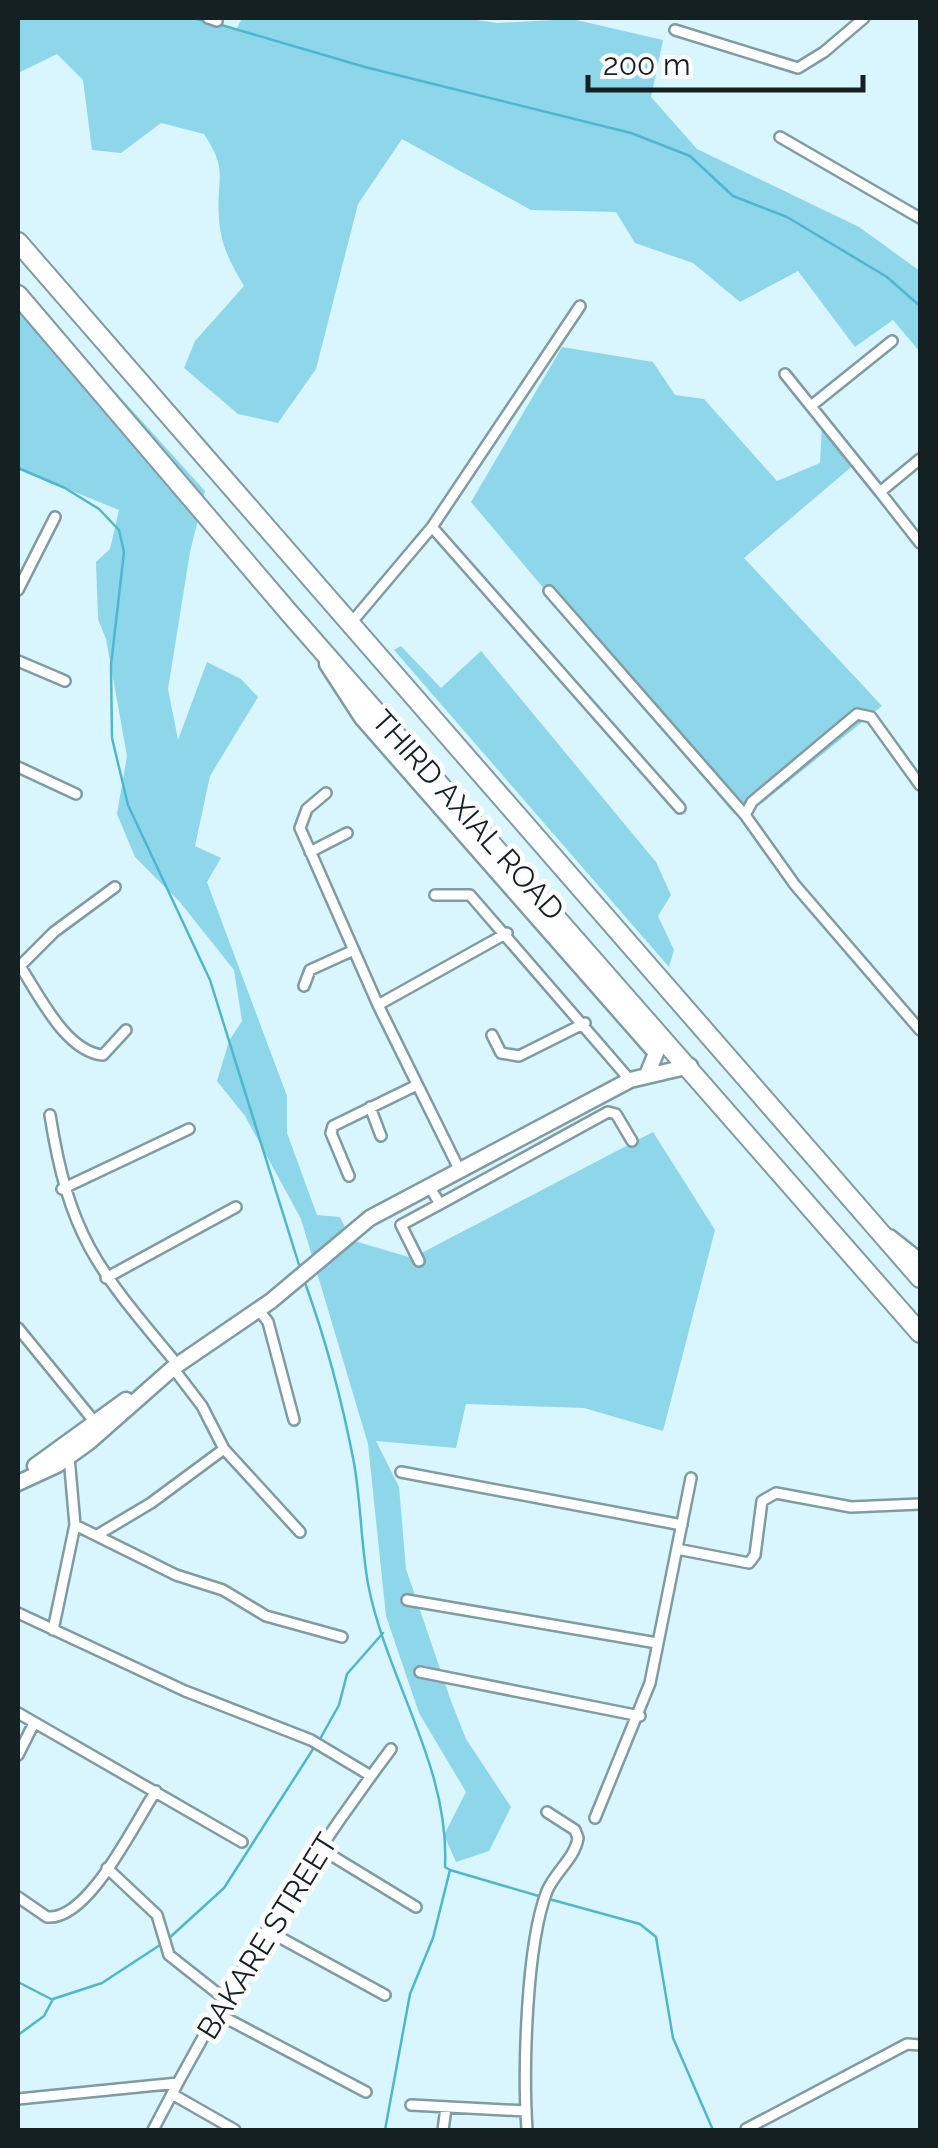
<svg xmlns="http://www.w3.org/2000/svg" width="938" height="2148" font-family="Raleway,sans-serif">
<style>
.green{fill:#8ed6e9}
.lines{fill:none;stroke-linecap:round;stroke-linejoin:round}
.stream{stroke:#4eb7d0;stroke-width:2.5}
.street-casing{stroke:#809ba2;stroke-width:14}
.secondary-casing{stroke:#809ba2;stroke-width:19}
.highway-casing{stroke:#809ba2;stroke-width:22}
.street{stroke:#fff;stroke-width:9}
.secondary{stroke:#fff;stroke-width:14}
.highway{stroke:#fff;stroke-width:18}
.labels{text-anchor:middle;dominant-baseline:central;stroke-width:10;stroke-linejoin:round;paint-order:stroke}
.street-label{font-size:30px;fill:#152023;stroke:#fdfdfd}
</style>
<rect width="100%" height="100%" fill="#d9f6fe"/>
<!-- green -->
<path class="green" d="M 18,18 L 198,18 L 236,30 L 242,18 L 463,18 L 497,23 L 572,19 L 663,40 L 651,97 L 697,149 L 859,227 L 920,271 L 920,352 L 893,320 L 855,347 L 798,271 L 740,302 L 693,263 L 635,243 L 616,212 L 531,210 L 402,139 L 358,204 L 316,369 L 278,423 L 238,414 L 184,368 L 195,341 L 244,286 C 231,264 220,244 219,218 C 216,177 229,172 204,134 L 161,123 L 121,153 L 92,150 L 83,80 L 57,54 L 18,73 Z
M 18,284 L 205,491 L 190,552 L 168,689 L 178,740 L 207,662 L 241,679 L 258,697 L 210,776 L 195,846 L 221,858 L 207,882 L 287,1096 L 287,1133 L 317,1215 L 340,1217 L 351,1240 L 412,1258 L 653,1132 L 715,1230 L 663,1431 L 584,1408 L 466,1404 L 456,1448 L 376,1441 L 399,1487 L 406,1569 L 451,1701 L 466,1739 L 511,1807 L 489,1851 L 456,1862 L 444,1835 L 466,1792 L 419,1713 L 386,1616 L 368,1444 L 301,1219 L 245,1116 L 217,1081 L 229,1041 L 242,1021 L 234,970 L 179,901 L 135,857 L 117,814 L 127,756 L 106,639 L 98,619 L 96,562 L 110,549 L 119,510 L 18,469 Z
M 562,347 L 653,362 L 675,395 L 704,399 L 777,481 L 820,463 L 822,423 L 856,463 L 744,558 L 882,706 L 761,804 L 734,814 L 471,502 Z
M 401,646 L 441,688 L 481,651 L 656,862 L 671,895 L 658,916 L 674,950 L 669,967 L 394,650 Z"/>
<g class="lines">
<!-- stream -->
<path class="stream" d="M 192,18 L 205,21
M 218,24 L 365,67 L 631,133 L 690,156 L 733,196 L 787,217 L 887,277 L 920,306
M 18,468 L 65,488 L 99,509 L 119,530 L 124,552 L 111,665 L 112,738 L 128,805 L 210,980 L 300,1268
M 304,1280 C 326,1340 342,1400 354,1463 C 361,1503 361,1544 368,1584 C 387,1681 450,1766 445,1867 L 450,1870 L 433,1938 L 410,1994 L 385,2130
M 320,1739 L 339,1705 L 347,1674 L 383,1633
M 450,1870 L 542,1897
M 549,1899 L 640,1924 L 656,1937 L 673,2038 L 713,2130
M 167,1940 L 224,1888 L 315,1746
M 18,1982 L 51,1999
M 18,2035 L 44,2016 L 53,1999 L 102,1983 L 160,1945"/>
<defs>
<path id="street" d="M 208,18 L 217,21
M 675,30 L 798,68 L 824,52 L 864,18
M 780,137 L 920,218
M 785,374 L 880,492 L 920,459
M 811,406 L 892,341
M 880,492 L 920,543
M 432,527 L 680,808
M 18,590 L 55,517
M 549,591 L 745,815
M 351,623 L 432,527 L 580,306
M 18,661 L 65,681
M 18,767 L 76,794
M 920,785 L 871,717 L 857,714 L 752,802 L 745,815 L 795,885 L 920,1030
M 326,793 L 307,809 L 300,828 L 378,1005 L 459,1169
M 310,852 L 347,833
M 435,895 L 470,895 L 630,1080
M 20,966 C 39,995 66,1052 103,1055 L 126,1030
M 18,968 L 54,932 L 115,887
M 304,986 L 310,970 L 354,950
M 378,1005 L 507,933
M 492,1035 L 501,1053 L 519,1056 L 585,1023
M 370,1107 L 381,1136
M 50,1115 C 69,1235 96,1267 172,1358
M 349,1176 L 331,1133 L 333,1126 L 417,1085
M 429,1186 L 440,1204 L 608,1112 L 616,1114 L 632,1141
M 62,1189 L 189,1129
M 891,1235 L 920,1258
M 419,1261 L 401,1225 L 440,1204
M 106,1278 L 236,1207
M 259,1310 L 268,1322 L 294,1420
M 18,1328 L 98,1426
M 173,1368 L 202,1406 L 224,1449 L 300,1532
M 401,1472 L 682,1525
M 75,1525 L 176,1575 L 223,1590 L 266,1616 L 342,1637
M 99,1534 L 151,1503 L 224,1449
M 677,1549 L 749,1563 L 755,1555 L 762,1501 L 776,1493 L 851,1507 L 920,1504
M 407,1600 L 657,1643
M 18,1613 L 185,1691 L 311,1740 L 371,1776
M 53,1630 L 75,1525 L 69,1457
M 420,1672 L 640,1716
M 18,1713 L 242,1842
M 18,1755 L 33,1725
M 595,1818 L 650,1683 L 691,1478
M 321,1849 L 416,1907
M 107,1868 L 157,1915 L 169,1955 L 226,2000
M 18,1897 L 47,1917 C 89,1921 134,1823 156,1791
M 268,1931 L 385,1995
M 218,2014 L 366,2092
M 172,2094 L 235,2130
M 18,2099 L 178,2083
M 411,2105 L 526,2111
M 746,2129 L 907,2044 L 920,2045
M 153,2130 C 221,1998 302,1868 391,1749
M 443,2130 L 446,2108
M 527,2130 C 523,2071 526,1945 547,1891 C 555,1872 575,1858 578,1838 L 575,1830 L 547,1812"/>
<path id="secondary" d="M 327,664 L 362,718 L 656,1053 L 647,1075
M 35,1466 L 126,1400
M 18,1483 L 57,1465 L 89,1442 L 173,1368 L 271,1301 L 370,1218 L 630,1080 L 690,1066"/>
<path id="highway" d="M 18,242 L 920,1278
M 18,295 L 291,615 L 920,1333"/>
</defs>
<!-- street casing -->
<use href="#street" class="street-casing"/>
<!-- secondary casing -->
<use href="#secondary" class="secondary-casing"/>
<!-- highway casing -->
<use href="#highway" class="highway-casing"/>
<!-- street -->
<use href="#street" class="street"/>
<!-- secondary -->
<use href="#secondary" class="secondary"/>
<!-- highway -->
<use href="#highway" class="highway"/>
</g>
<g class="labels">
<!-- street labels -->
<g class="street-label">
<text transform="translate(468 815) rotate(48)">THIRD AXIAL ROAD</text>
<text transform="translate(267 1936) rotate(-58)">BAKARE STREET</text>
</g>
</g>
<!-- border -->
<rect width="938" height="2148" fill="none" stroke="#152023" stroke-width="40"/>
<!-- scale -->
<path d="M588 75v15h275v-15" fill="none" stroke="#152023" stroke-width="5"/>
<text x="603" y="75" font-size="30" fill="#152023" stroke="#fdfdfd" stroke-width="8" paint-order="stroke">200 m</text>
</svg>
